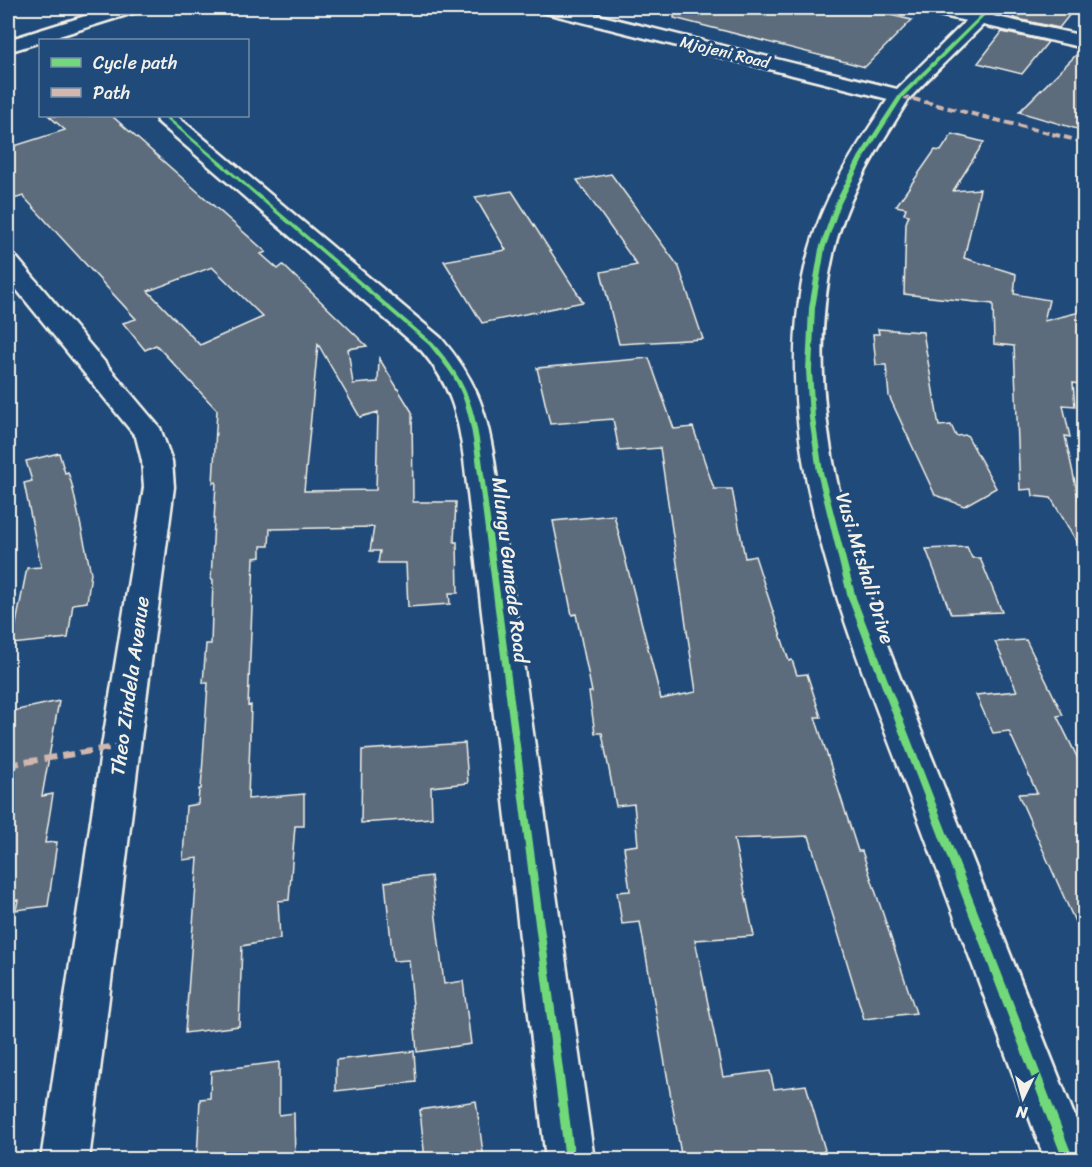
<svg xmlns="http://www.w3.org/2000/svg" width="1092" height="1167" font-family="Sriracha,sans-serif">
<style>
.building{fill:#5d6c7c;stroke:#f4f1e8;stroke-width:1.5;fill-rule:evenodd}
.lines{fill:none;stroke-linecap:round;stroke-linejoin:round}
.minor-casing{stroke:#f4f1e8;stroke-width:5}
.minor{fill:#1f4a7a;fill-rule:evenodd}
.quiet-far1{stroke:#d1b7ad;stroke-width:4;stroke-dasharray:8 4;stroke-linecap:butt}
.quiet{stroke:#d1b7ad;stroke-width:6;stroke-dasharray:12 6;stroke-linecap:butt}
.cycleway-casing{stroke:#1f4a7a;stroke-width:3}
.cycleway{fill:#71d979;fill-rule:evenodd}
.labels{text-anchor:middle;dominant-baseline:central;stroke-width:6;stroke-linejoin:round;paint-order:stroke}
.far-street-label{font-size:16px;fill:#f4f1e8;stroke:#1f4a7a}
.street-label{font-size:20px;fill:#f4f1e8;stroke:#1f4a7a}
</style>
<rect width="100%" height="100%" fill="#1f4a7a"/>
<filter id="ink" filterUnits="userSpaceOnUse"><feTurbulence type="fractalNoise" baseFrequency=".0167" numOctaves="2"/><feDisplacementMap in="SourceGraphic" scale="12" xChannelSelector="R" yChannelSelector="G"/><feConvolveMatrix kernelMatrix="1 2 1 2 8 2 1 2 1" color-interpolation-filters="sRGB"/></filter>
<g filter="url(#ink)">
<!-- building -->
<path class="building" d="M 675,8 L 859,8 L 912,20 L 865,67 L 674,18 Z
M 1021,8 L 1075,8 L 1059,28 L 1013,18 Z
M 1002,32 L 1048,42 L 1022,74 L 978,63 Z
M 1081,50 L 1084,50 L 1084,131 L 1019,112 Z
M 49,116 L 112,116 L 266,252 L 261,254 L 278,269 L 283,265 L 367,346 L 348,349 L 353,384 L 378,382 L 379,358 L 412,412 L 413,502 L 456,502 L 454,542 L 457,542 L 458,593 L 449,593 L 450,604 L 408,607 L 406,563 L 378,563 L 380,551 L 370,551 L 374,527 L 270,529 L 269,546 L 261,546 L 261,557 L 254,558 L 248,706 L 251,705 L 248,799 L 304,794 L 304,826 L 295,826 L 289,900 L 278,901 L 280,939 L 242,946 L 239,1026 L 185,1033 L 198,858 L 183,860 L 186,806 L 198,804 L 199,789 L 201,789 L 208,683 L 203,683 L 206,644 L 211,644 L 213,580 L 211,580 L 216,482 L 213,483 L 217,410 L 156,345 L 145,350 L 123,323 L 136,319 L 23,196 L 8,201 L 8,148 L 65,130 ZM 212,267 L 263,317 L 200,345 L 148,291 ZM 318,344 L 360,417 L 378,412 L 376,490 L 304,491 Z
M 952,134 L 984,142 L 953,191 L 980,189 L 964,258 L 1016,274 L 1014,294 L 1049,300 L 1044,321 L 1084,311 L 1084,385 L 1073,383 L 1075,406 L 1063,405 L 1070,437 L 1065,436 L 1084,524 L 1084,554 L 1051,498 L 1033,496 L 1032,489 L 1020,490 L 1014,346 L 994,344 L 993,304 L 904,294 L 906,223 L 909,215 L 904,214 L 906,208 L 896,206 L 935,150 L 941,151 Z
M 611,174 L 679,267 L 703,339 L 619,344 L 601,272 L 637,265 L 577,180 Z
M 512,191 L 583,302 L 482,323 L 444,261 L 506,250 L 475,197 Z
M 878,329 L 923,332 L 939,426 L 951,425 L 956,436 L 967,435 L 996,488 L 964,506 L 935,495 L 889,396 L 886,365 L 876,365 L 873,334 L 879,334 Z
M 649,358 L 674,429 L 693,427 L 714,489 L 732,489 L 745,558 L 755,556 L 789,661 L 792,660 L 797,675 L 807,674 L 821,717 L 815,717 L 858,851 L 862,851 L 916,1013 L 864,1019 L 809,836 L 734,839 L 754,936 L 695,940 L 723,1077 L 770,1071 L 774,1089 L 806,1085 L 825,1150 L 812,1160 L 682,1160 L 640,922 L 622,924 L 617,892 L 630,891 L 624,847 L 638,845 L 634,804 L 616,806 L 602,733 L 595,733 L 589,692 L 592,692 L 576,614 L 572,615 L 553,521 L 614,515 L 661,699 L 696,692 L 660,448 L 619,451 L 613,419 L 550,424 L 537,368 Z
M 59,453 L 65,473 L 68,472 L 72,485 L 91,573 L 87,602 L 73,604 L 68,638 L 12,644 L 27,568 L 41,567 L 24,483 L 32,481 L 26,461 Z
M 967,547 L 972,558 L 980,558 L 1002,612 L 951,614 L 926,549 Z
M 1026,640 L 1063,715 L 1057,716 L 1084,771 L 1084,942 L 1018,794 L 1037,793 L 1009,731 L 993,733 L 976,695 L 1017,691 L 995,642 Z
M 59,701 L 42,796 L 53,794 L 45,843 L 57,842 L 48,906 L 16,910 L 18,900 L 8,901 L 8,712 Z
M 465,743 L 468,783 L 431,787 L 432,818 L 361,823 L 362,750 Z
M 431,876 L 444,984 L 463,981 L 471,1044 L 417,1052 L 409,960 L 393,961 L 385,882 Z
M 414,1051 L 416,1082 L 336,1091 L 336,1060 Z
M 279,1062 L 279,1115 L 294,1113 L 295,1160 L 197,1160 L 200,1099 L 210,1098 L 211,1071 Z
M 476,1101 L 484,1160 L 425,1160 L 420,1110 Z"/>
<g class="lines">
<defs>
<path id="minor" d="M 111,8 L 138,8 L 136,12 L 8,52 L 8,40 Z
M 540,8 L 570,8 L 897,89 L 966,21 L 925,12 L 923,8 L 955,8 L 975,12 L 980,8 L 999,8 L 993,16 L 1084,36 L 1084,48 L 983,25 C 959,49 933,73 910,98 C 903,107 897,119 890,129 C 867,166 844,207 834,250 C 790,440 881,628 949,800 C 994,914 1039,1027 1084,1140 L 1084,1160 L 1045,1160 C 1002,1043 958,927 915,810 C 851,639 758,434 810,248 C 825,193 857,146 888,99 L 542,12 Z
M 155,116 L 177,116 L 441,338 C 475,378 486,408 494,459 L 594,1160 L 546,1160 L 464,459 C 458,414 451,385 421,350 L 157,121 Z
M 8,255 L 17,258 L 160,428 L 172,461 L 174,487 L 140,746 L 89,1160 L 41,1160 L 102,746 L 144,487 L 142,461 L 136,437 L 8,279 Z"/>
</defs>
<!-- minor casing -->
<use href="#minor" class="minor-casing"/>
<!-- minor -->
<use href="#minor" class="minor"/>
<!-- quiet-far1 -->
<path class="quiet-far1" d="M 901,96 L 1084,142"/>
<!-- quiet -->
<path class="quiet" d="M 8,765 L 121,746"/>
<defs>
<path id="cycleway" d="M 988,8 L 992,8 L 903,97 L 865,156 L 841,203 L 825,249 L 815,308 L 812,370 L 815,418 L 823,472 L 856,598 L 1074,1160 L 1063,1160 L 848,598 L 817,472 L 809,418 L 806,370 L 809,308 L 819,249 L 835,203 L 859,156 L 899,95 Z
M 163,116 L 167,116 L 433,343 C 468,383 475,407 482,459 L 575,1160 L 565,1160 L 476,459 C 472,434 469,408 457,384 C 450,370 439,358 429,345 Z"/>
</defs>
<!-- cycleway casing -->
<use href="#cycleway" class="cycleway-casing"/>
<!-- cycleway -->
<use href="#cycleway" class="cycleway"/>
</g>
</g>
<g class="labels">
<!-- far-street labels -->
<g class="far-street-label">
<text transform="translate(725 52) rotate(14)">Mjojeni Road</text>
</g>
<!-- street labels -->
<g class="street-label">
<text transform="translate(865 568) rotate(73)">Vusi Mtshali Drive</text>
<text transform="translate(510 570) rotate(83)">Mlungu Gumede Road</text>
<text transform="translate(130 686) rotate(-82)">Theo Zindela Avenue</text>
</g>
</g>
<!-- margin -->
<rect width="1092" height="1167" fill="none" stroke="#1f4a7a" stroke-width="30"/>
<rect x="15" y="15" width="1062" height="1137" fill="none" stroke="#f4f1e8" stroke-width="2" filter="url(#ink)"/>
<!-- legend -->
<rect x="39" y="39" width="210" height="78" fill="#1f4a7a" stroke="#748da6" stroke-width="1.5"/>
<rect x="51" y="58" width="30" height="9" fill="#71d979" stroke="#748da6" stroke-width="1.5"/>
<text x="93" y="69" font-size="18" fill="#f4f1e8">Cycle path</text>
<rect x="51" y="88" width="30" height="9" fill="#d1b7ad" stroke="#748da6" stroke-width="1.5"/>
<text x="93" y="99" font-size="18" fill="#f4f1e8">Path</text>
<!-- north arrow -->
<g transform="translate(1023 1098) rotate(185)" stroke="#1f4a7a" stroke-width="4.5" paint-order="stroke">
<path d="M0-4.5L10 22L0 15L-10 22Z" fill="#f4f1e8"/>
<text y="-9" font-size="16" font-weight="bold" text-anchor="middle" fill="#f4f1e8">N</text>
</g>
</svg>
